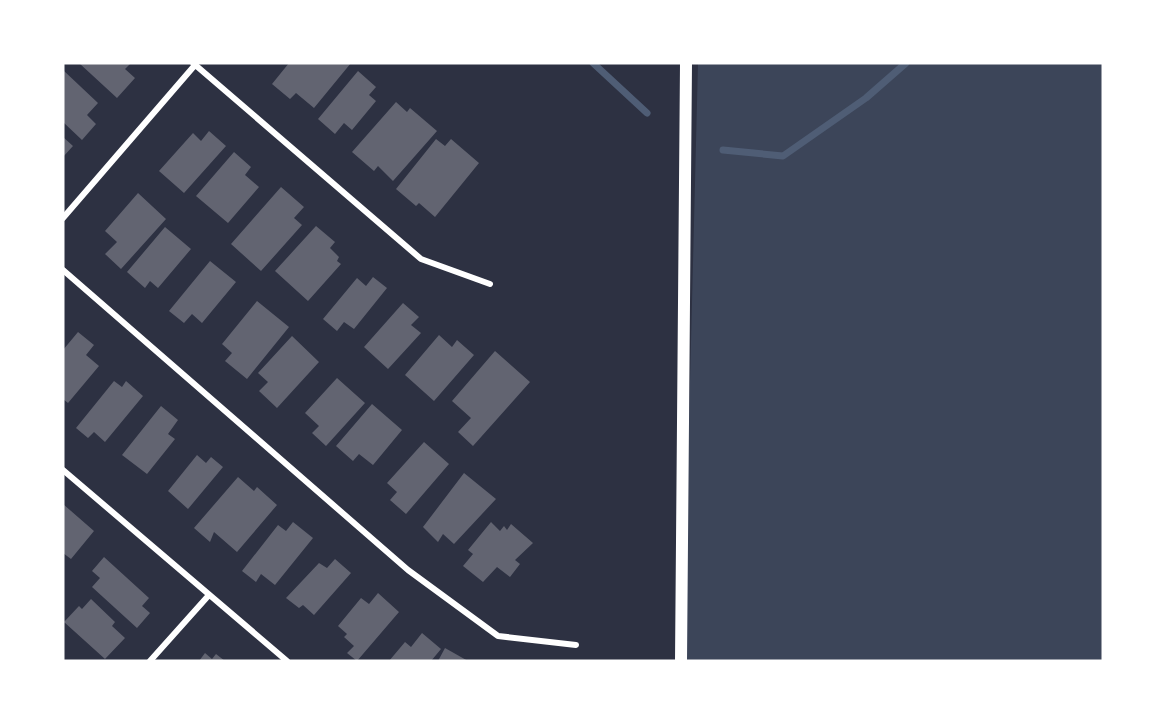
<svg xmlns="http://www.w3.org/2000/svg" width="1166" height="724" font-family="Inter,sans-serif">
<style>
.green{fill:#3c4559}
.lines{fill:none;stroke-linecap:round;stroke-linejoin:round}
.stream{stroke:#4f5d75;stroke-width:7}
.building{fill:#626471}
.minor{stroke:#fff;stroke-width:6}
.secondary{stroke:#fff;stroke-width:12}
</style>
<rect width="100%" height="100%" fill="#2d3142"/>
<!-- green -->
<path class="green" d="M 698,63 L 1103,63 L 1103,661 L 683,661 Z"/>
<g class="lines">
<!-- stream -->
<path class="stream" d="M 593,63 L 647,113
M 723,150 L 783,156 L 866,98 L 906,63"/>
</g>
<!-- building -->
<path class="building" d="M 79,63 L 131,63 L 125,69 L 135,78 L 117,98 Z
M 289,63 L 351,63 L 314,108 L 296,93 L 290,99 L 272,84 Z
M 63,70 L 98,103 L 87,115 L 96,124 L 82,140 L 63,122 Z
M 358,71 L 376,87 L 369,95 L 376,101 L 352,130 L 344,123 L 335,134 L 318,119 Z
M 396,102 L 407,112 L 410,108 L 437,131 L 393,181 L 378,166 L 374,171 L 352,152 Z
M 209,131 L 226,146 L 184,193 L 159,171 L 193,133 L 201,141 Z
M 63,137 L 73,146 L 63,157 Z
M 436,139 L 445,146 L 451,139 L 479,163 L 435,217 L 419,203 L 416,206 L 396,189 Z
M 234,152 L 251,167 L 245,175 L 259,187 L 228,223 L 196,196 Z
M 281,187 L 304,207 L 294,218 L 302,225 L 261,271 L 231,244 Z
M 138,193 L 166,219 L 121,269 L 105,254 L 117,242 L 105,231 Z
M 316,226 L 335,242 L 330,248 L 339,257 L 337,261 L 341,264 L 308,301 L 275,271 Z
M 165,227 L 191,249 L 158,288 L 150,281 L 145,288 L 127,272 Z
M 210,261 L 236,282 L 202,323 L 192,314 L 184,323 L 169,311 Z
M 373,277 L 387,288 L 354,329 L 344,322 L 337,331 L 323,319 L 357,278 L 366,286 Z
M 257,301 L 289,327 L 247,379 L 225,361 L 232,353 L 222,344 Z
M 403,303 L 419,317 L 411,325 L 421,333 L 388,369 L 364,347 Z
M 78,332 L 94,345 L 86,355 L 99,366 L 68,403 L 63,399 L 63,350 Z
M 439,335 L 452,347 L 457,340 L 474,355 L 434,401 L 405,375 Z
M 292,336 L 319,362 L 277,408 L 259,391 L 268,382 L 258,373 Z
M 495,351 L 530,382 L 473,446 L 458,432 L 471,418 L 452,401 Z
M 337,378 L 365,403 L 326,446 L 312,433 L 319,426 L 305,413 Z
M 114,381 L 122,387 L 126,381 L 143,396 L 105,442 L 94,432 L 88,438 L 76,428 Z
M 372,404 L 402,430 L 373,465 L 359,454 L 353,461 L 336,446 Z
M 161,406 L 178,420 L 168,434 L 175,439 L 147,474 L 122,455 Z
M 424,442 L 449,464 L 406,514 L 390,500 L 397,492 L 387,483 Z
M 197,455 L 206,463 L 211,457 L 223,467 L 188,509 L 168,491 Z
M 464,473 L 496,499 L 454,544 L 443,534 L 438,542 L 423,527 Z
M 238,477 L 254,491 L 257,487 L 277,505 L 237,552 L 214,532 L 210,542 L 194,528 Z
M 63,504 L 94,531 L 71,559 L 63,553 Z
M 293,522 L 313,538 L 275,585 L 261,574 L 256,582 L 242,571 L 278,525 L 286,531 Z
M 491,522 L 500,531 L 504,526 L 507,530 L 511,524 L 533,543 L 515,560 L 520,564 L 510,577 L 497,567 L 483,582 L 463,566 L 473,554 L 468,550 Z
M 104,557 L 149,598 L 142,606 L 150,613 L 137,628 L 92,587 L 100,578 L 92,571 Z
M 335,559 L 351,573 L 314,615 L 303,605 L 299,608 L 286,598 L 319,563 L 327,568 Z
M 378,593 L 399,612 L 357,661 L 347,653 L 354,646 L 344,637 L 347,634 L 338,626 L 361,598 L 369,604 Z
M 91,599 L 115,622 L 112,626 L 125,638 L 105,659 L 64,622 L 79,606 L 82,609 Z
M 422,633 L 441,649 L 431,661 L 389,661 L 405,642 L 411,647 Z
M 445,648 L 468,661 L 438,661 Z
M 205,653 L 212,659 L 216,654 L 225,661 L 199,661 Z"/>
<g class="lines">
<!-- minor -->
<path class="minor" d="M 193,63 L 421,259 L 490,284
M 63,218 L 195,65
M 63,270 L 408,570 L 498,636 L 576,645
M 63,470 L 287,661
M 150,661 L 209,595"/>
<!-- secondary -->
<path class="secondary" d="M 681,661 L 686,63"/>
</g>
<!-- border -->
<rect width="1166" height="724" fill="none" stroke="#ffffff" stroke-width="129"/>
</svg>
